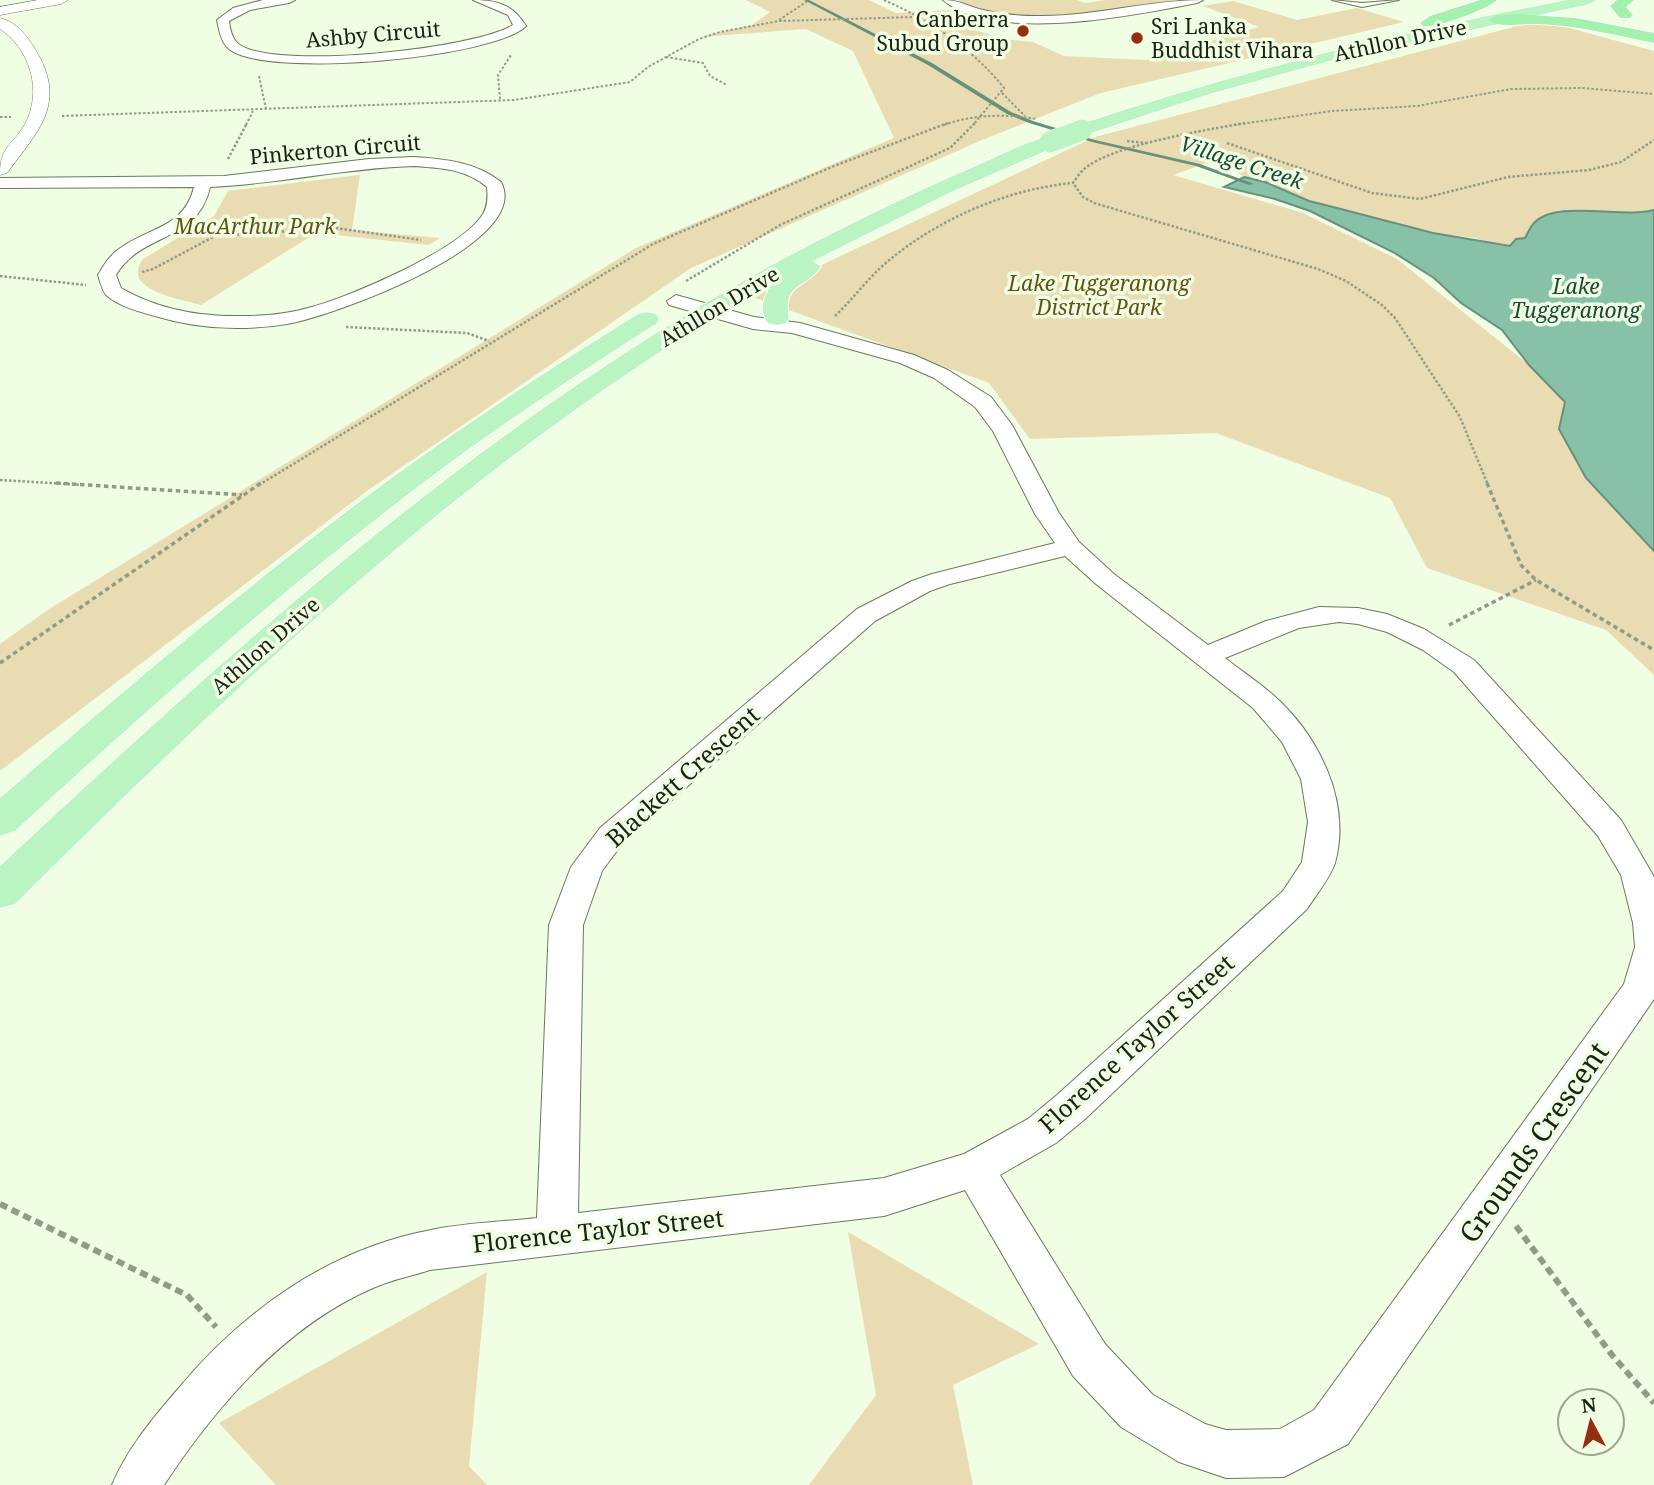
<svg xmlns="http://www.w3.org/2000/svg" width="1654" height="1485" font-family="'Noto Serif',serif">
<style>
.green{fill:#eadcb2}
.water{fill:#87c1a8;stroke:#67917c;stroke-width:2}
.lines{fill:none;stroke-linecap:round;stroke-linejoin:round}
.stream{fill:#67917c;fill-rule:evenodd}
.service-casing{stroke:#6a795a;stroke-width:2}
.minor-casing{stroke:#6a795a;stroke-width:2}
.tertiary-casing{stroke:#6a795a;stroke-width:1}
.primary-casing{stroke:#fff;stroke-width:2}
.trunk-casing{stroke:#fff;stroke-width:2}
.path-far3{stroke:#919c87;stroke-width:2;stroke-dasharray:2.5 2;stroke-linecap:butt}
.path-far2{stroke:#919c87;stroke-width:2.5;stroke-dasharray:2.5 2;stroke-linecap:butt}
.path-far1{stroke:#919c87;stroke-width:3.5;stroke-dasharray:4.5 3.5;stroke-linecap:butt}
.path{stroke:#919c87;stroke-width:6;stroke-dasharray:8 5;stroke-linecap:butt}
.service{fill:#fff;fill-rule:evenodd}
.minor{fill:#fff;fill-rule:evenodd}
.tertiary{fill:#fff;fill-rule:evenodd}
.primary{fill:#bbf4c3;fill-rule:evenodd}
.trunk{fill:#a4f0af;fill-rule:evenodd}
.primary-bridge-casing{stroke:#fff;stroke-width:22;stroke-linecap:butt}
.primary-bridge{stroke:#bbf4c3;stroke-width:21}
.poi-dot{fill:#952d0f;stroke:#f0fee3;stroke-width:2.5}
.labels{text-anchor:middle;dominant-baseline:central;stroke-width:7;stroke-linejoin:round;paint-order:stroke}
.far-poi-label{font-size:21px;fill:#1b2115;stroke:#f0fee3;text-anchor:end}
.far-street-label{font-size:21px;fill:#1b2115;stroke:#f0fee3}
.far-water-label{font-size:21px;font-style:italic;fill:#194938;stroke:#f0fee3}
.far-park-label{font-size:21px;font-style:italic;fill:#635113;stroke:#f0fee3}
.street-label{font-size:24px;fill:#1b2115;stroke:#f0fee3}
.near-street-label{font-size:28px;fill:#1b2115;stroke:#f0fee3}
</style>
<rect width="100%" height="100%" fill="#f0fee3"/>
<!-- green -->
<path class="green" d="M 746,0 L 869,0 L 896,13 L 951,10 L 990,18 L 968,28 L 1005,39 L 1033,42 L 1064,56 L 1145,60 L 1259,27 L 1203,6 L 1233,1 L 1297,20 L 1357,8 L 1404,22 L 1101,93 L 982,140 L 691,268 L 367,491 L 0,771 L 0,644 L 46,611 L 636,248 L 894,138 L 853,51 L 806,29 L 699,37 L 752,25 L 770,12 Z
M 958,0 L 1077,0 L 1086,3 L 1106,0 L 1177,0 C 1115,11 1015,33 958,0 Z
M 1540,20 L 1654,51 L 1654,210 L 1620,214 L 1525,238 L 1510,246 L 1497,245 L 1475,238 L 1433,233 L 1309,201 L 1265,182 L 1244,177 L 1218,159 L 1173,175 L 1303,213 L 1397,259 L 1529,365 L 1565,402 L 1559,429 L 1586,478 L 1654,551 L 1654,675 L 1606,630 L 1427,568 L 1390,498 L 1216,433 L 1030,439 L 989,383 L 753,297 L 1095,137 Z
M 360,175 L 352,230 L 440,238 L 429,245 L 316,233 L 201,305 C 180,299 120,290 143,259 L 214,216 L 228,191 Z
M 848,1232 L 1039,1344 L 953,1385 L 973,1485 L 809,1485 L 876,1395 Z
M 487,1272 L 469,1466 L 487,1485 L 276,1485 L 219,1423 Z"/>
<!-- water -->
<path class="water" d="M 1244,177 L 1265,182 L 1309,201 L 1333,207 L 1433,233 L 1510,246 L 1516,239 L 1525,238 C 1528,233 1530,227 1534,223 C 1556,199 1622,219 1654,210 L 1654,551 L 1586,478 L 1559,429 L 1565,402 L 1529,365 L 1502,330 L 1461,303 L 1434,278 L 1393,252 L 1310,211 L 1275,199 L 1224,187 Z"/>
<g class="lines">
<!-- stream -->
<path class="stream" d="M 804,0 L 809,0 L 932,63 L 1011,112 L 1033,121 L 1095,140 L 1200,164 L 1254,184 L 1249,185 L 1196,166 L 1092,142 L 1029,123 L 1007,114 L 928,65 Z"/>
<defs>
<path id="service" d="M 1332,0 L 1362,3 L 1399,0 L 1362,7 Z"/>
<path id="minor" d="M 263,0 L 295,0 L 289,3 L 250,10 L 229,21 C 230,29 232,40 240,45 C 278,70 475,49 513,25 L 508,15 L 473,0 C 498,0 513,5 526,26 C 495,58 265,79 229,49 C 221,42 219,30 217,20 L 233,8 Z
M 943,0 C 958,0 966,5 979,9 C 998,14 1018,16 1037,16 C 1093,17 1147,0 1203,0 L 1197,3 C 1135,15 995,44 943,0 Z
M 414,157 C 445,159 476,162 501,182 C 534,244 330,317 287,324 C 243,331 197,329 155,316 C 140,312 118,306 106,295 C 102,290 100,281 98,275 C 104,265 109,256 119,249 C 148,227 184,229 194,187 L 0,188 L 0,178 L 224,176 L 369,159 ZM 414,166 C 441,168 466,169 487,187 C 488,197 488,208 481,217 C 455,252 350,297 308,308 C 287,314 265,316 244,316 C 201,317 159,310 121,288 L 116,275 C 141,232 198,243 210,187 C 278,184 346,168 414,166 Z
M 676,295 L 754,317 L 800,323 L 914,355 L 948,370 L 991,397 L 1012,425 L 1059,513 L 1079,542 L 1114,574 L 1208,645 L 1266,621 L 1319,607 L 1358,608 L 1387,614 L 1424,629 L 1474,660 L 1621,820 L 1654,877 L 1654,999 L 1348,1444 L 1284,1477 L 1226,1478 L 1179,1462 L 1121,1427 L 1073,1376 L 965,1190 L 884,1216 L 430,1270 C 411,1276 391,1280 373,1288 C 285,1326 216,1406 164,1485 L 112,1485 C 127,1449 153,1418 178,1389 C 243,1311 329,1249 431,1230 C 465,1223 502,1222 537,1218 L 549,925 L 571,867 L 600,828 L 857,609 L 912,581 L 932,574 L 1055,543 L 1035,514 L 993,431 L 975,407 L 934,378 L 900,363 L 792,333 L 753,329 L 669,305 L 667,301 ZM 1065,556 L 1096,584 L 1253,708 L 1282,742 L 1301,779 L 1308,822 L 1302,862 L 1283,891 L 1057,1095 L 1028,1119 L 964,1154 L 884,1178 L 578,1213 L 583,925 L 602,871 L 622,844 L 875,621 L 930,591 L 950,584 ZM 1339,622 L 1358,624 L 1387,632 L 1423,650 L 1454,672 L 1598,836 L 1621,875 L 1633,923 L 1635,947 L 1624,984 L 1314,1410 L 1280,1429 L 1226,1430 L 1205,1424 L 1153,1395 L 1105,1344 L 1000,1175 L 1056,1143 L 1085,1119 L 1307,909 C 1316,895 1330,878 1335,863 C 1352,801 1318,734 1272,694 C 1257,681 1240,670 1225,658 L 1299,628 Z"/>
<path id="tertiary" d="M 38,0 L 68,0 L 61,4 L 0,15 L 0,7 Z
M 0,18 C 17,22 26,35 35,49 C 68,103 39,130 7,173 L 0,175 C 0,145 12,147 25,124 C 43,91 30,49 0,29 Z"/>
<path id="primary" d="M 1567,0 L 1597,0 L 1590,4 L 1337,59 L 1213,93 L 1082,136 L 1073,130 L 1075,126 C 1237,72 1401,32 1567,0 Z
M 1050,136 L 1060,142 L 1057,146 L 951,192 L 813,261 L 821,267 C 805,289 782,283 789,318 L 786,323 L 777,325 L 768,323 C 758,309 764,296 773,283 C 487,445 248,673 15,904 L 0,908 L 0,866 C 261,622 531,381 855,222 C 895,202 936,183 978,165 C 1001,155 1025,142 1050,136 Z
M 647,312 L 656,314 L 659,319 L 656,324 C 569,379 483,436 402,499 C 267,603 140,716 15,831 L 0,836 L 0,798 C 124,690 250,583 382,485 C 465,424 551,368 638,314 Z"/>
<path id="trunk" d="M 1480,0 L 1497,0 C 1489,9 1434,29 1423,26 L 1420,23 L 1430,16 Z
M 1617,0 L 1634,0 L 1626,7 L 1633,15 L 1630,18 L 1620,18 L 1610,6 Z
M 1517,14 L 1576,18 L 1654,33 L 1654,43 C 1615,35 1576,25 1536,24 C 1523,23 1499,29 1489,20 L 1497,15 Z"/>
</defs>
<!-- service casing -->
<use href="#service" class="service-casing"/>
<!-- minor casing -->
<use href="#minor" class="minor-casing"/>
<!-- tertiary casing -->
<use href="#tertiary" class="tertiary-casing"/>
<!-- primary casing -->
<use href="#primary" class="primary-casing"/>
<!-- trunk casing -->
<use href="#trunk" class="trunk-casing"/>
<!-- path-far3 -->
<path class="path-far3" d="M 884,0 C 930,20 973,49 1004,88 L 973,125
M 779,20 L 809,0
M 666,57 L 703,63 L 710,76 L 727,85
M 259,76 L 266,109
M 1002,93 L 1025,116
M 500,99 L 498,75 L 511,55
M 62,116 L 514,100 L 630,82 L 648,67 L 699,39 L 720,32 L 779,21 L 915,17
M 0,117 L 11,117
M 246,125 L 253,111
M 944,125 C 974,114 1005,114 1037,119
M 1234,125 L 1332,111 L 1417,106 L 1511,89 L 1582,88 L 1654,94"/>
<!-- path-far2 -->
<path class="path-far2" d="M 1245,123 C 1207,130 1110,145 1083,170 C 1079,174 1076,179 1073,183 L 1083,197 L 1094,203 L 1318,269 L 1346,281 L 1382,305 L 1395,318 L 1460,417 L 1488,485
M 1127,141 L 1146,143
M 1227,143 L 1372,193 L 1420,199 L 1508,177 L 1589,170 L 1621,162 L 1654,140
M 228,159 L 247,123
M 142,272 L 153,269 L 215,236 L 335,228 L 421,240
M 0,276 L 86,285
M 686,281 L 780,225 L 950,148 L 975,123
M 835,316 C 853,299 868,278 887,262 C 938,219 1007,189 1073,183
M 346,327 L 467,333 L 489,341
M 0,480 L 84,485
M 259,485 L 653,244 L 834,166 L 948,123"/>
<!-- path-far1 -->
<path class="path-far1" d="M 56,483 L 242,495
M 1487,483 L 1521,565 L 1536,580 L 1654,650
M 1449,625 L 1536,580
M 0,663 L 261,483"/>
<!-- path -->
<path class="path" d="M 0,1204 L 187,1295 L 216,1327
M 1516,1226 L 1612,1355 L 1654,1403"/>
<!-- service -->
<use href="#service" class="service"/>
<!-- minor -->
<use href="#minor" class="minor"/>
<!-- tertiary -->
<use href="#tertiary" class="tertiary"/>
<!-- primary -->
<use href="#primary" class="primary"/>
<!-- trunk -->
<use href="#trunk" class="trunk"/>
<defs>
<path id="primary-bridge" d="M 1050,142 L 1082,130"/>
</defs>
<!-- primary-bridge casing -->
<use href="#primary-bridge" class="primary-bridge-casing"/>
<!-- primary-bridge -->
<use href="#primary-bridge" class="primary-bridge"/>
</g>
<!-- markers -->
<g class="poi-dot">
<circle cx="1023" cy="31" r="7"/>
<circle cx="1137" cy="38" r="7"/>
</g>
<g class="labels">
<!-- far-poi labels -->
<g class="far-poi-label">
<text x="1009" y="19">Canberra<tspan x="1009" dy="24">Subud Group</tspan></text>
<text x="1151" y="26" text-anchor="start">Sri Lanka<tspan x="1151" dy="24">Buddhist Vihara</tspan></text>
</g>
<!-- far-street labels -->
<g class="far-street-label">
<text transform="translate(373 34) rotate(-5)">Ashby Circuit</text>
<text transform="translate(1400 40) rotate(-12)">Athllon Drive</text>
<text transform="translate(335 149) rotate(-5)">Pinkerton Circuit</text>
<text transform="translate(719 306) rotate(-31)">Athllon Drive</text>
<text transform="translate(265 645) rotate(-41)">Athllon Drive</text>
</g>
<!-- far-water labels -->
<g class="far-water-label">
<text transform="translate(1242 162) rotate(18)">Village Creek</text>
<text x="1576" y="286">Lake<tspan x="1576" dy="24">Tuggeranong</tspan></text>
</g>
<!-- far-park labels -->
<g class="far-park-label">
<text x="255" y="226">MacArthur Park</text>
<text x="1099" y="283">Lake Tuggeranong<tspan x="1099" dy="24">District Park</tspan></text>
</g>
<!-- street labels -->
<g class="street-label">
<text transform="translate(682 776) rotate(-42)">Blackett Crescent</text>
<text transform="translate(1136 1043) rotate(-42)">Florence Taylor Street</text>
<text transform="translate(598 1230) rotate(-6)">Florence Taylor Street</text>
</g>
<!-- near-street labels -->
<g class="near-street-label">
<text transform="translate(1533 1142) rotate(-55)">Grounds Crescent</text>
</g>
</g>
<!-- north arrow -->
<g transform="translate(1591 1422) rotate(353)"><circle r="33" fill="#f0fee3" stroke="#9ba691" stroke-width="2"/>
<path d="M0-5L12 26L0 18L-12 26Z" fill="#952d0f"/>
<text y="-10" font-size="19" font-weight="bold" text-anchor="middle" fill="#1b2115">N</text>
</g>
</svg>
